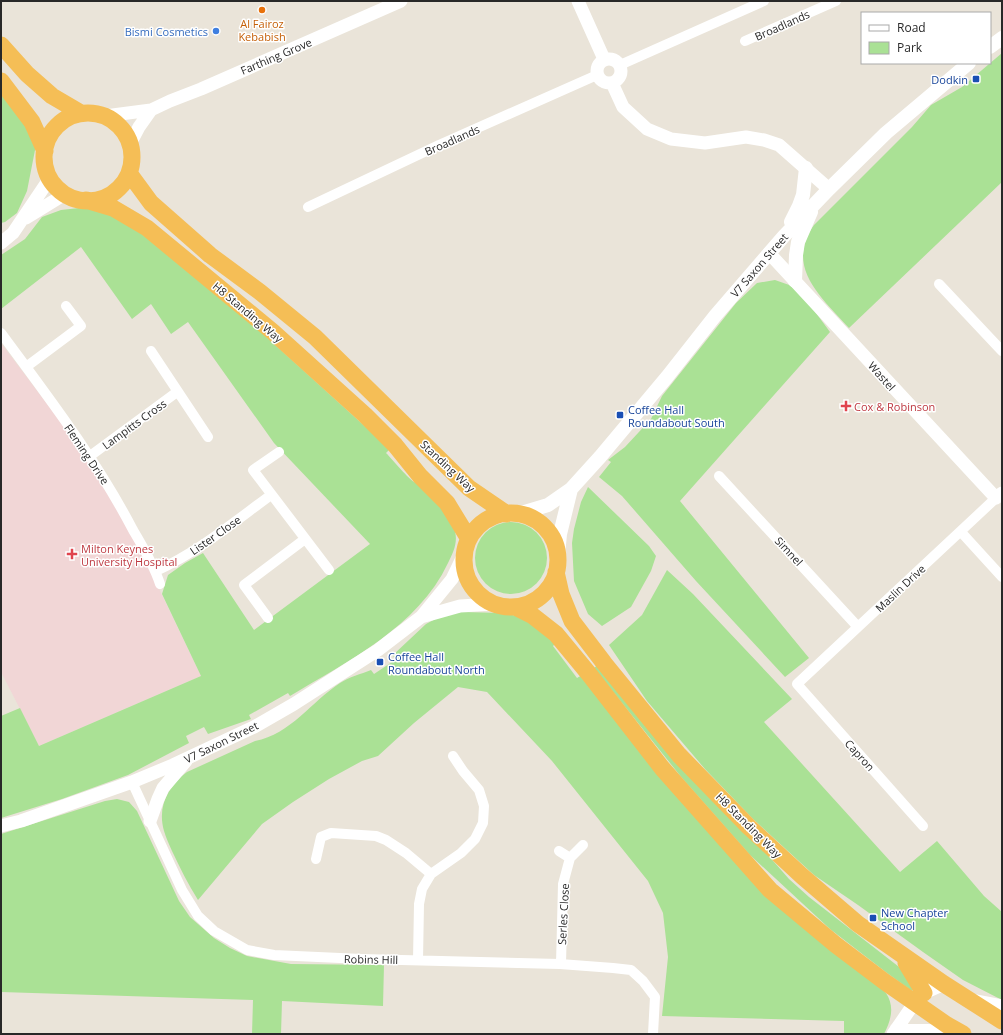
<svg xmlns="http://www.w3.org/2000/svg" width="1003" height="1035" font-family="'Open Sans',sans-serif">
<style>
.medical{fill:#f1d6d6}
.green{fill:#aae195}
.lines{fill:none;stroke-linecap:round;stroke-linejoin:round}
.minor{stroke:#fff;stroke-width:10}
.tertiary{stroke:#fff;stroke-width:13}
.secondary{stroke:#fff;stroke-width:14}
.trunk{stroke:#f5be56;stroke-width:17}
.food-dot{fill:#e8710a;stroke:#fff;stroke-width:1.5}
.shop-dot{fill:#3f7fe0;stroke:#fff;stroke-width:1.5}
.transit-dot{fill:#1a4fb4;stroke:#fff;stroke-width:1.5}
.health-dot{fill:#e0444e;stroke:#fff;stroke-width:1.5}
.labels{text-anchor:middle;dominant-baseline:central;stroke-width:3;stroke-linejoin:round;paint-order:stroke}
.food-label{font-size:11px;fill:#c56008;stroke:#fff}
.street-label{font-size:11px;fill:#282828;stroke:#fff}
.shop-label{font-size:11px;fill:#366cbe;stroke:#fff;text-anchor:end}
.transit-label{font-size:11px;fill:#164399;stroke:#fff;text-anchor:start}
.health-label{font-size:11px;fill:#be3a42;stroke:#fff;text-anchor:start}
</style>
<rect width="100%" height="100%" fill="#eae4d9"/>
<!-- medical -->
<path class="medical" d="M 1,343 L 88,458 L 123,514 L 201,676 L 39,746 L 1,672 Z"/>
<!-- green -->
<path class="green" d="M 1002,53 L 1002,182 L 849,328 C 822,298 784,267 814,225 L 912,127 L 931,105 L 962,87 Z
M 1,87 L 28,123 L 36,145 L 27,191 L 17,213 L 5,222 L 1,223 Z
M 79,208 L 95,208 L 128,223 L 229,303 L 390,449 L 386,453 C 394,461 408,479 416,483 C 419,485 424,486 427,488 C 431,490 454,527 455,531 C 458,543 453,553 448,563 C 418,627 348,661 290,696 L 288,693 L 249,715 L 251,719 L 208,734 L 204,727 L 186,736 L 189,743 L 128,775 L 62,799 L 1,818 L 1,716 L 20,708 L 39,746 L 201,676 L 162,594 L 168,575 L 185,563 L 203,553 L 254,630 L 370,544 L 274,443 L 188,322 L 171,334 L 151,304 L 132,319 L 81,247 L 1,309 L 1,255 L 25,239 L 42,217 L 61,210 Z
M 775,280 L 792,286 L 805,298 L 830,332 L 680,501 L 809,658 L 785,677 L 696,581 L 622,496 L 599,477 L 611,462 L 608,460 L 625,447 L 651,419 L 662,396 L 736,303 L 757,283 Z
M 588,487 L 649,546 L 656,556 L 651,571 L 631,607 L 602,626 L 588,614 L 574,581 L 572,543 L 574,529 L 581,502 Z
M475 558a36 36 0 1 1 72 0a36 36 0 1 1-72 0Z
M 667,570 L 693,594 L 792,699 L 764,722 L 900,872 L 937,841 L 984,896 L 1002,912 L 1002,1000 L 963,980 L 923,952 L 858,905 L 814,875 L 753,819 L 705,769 L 647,701 L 609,645 L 642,615 Z
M 461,612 L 504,613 L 521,617 L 557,642 L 553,646 L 577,678 L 582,675 L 658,771 L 886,993 C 895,1007 891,1020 884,1034 L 844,1034 L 844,1021 L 662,1016 L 668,957 L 663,913 L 648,881 L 552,761 L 487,692 L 458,687 L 414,723 L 378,756 L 362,761 L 329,779 L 293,802 L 262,824 L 198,900 C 188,884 180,868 172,851 C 169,844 166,838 164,831 C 157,807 168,786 187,772 L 255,741 C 291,734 311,702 340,683 C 349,677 361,674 371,670 L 374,674 L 395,660 L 393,655 L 426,624 L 439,617 Z
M 600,663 L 789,879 L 809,897 L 912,977 L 914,989 L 912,991 L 887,973 L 830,929 L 750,855 L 682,778 L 594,668 Z
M 117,799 L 129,802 L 137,811 L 179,901 L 190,917 L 214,938 L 230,948 L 247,956 L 291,964 L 384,965 L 383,1006 L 282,1001 L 281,1034 L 252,1034 L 253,1000 L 1,992 L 1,834 L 105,801 Z"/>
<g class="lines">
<!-- minor -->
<path class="minor" d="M 745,41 L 836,1
M 620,65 L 764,1
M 308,207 L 439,145 L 597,75
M 939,284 L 1002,351
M 1,333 C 48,397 96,459 133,530 C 143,547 154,565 160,584
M 151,351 L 208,437
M 26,367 L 81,326 L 66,306
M 279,452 L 253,470 L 329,570
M 90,456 L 177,392
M 719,476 L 858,627
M 961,532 L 1002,577
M 156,571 C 198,552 234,522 271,495
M 268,618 L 244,585 L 305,539
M 132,782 L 182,890 L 198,916 L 214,931 L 247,950 L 274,955 L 362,959 L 560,964 L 613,968 L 631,970 L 643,981 L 655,997 L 653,1034
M 923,826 L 797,684 L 996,498
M 559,851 L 570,858
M 316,859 L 321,837 L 331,833 L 376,836 L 386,840 L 406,853 L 431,874
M 418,960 L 419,904 L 422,889 L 431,874 L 461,853 L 475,839 L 483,823 L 484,806 L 479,790 L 463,771 L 453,756
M 561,964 L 563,884 L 570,858 L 583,845"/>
<!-- tertiary -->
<path class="tertiary" d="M 578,1 L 604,59
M597 71a12 12 0 1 1 24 0a12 12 0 1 1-24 0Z
M 612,83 L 623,107 L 647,129 L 671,139 L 705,143 L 746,137 L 764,140 L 779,145 L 829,189
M 105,116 L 151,110 L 170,101 L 201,89 L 401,1
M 130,144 L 139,127 L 151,110
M 26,218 L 65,194
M 1,243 L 13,233 L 50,178
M 769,253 L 996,498 L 1002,493
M 421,617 L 460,606 L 493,604
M 150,821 L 158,799 L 163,788 L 186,761
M 1,826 L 21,821 L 132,782 L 173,765 L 254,727 L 294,704 L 378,650 L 421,617 L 452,579 L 464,554
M 976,1001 L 1002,1006
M 896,1029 L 958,1032
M 893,1034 L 915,1002 L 924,993 L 944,984"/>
<!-- secondary -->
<path class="secondary" d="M 990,47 L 1002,38
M 791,222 L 799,206 L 803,195 L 806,168
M 795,281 L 796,255 L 798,242 L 811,212
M 518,514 L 548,505 L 571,489 L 600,457 L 667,377 L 715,316 L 784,236 L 829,189 L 886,133 L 969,63
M 558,555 L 560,534 L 571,489"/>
<!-- trunk -->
<path class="trunk" d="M 1,45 L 27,74 L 52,96 L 81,113
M 1,81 L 32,122 L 45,151
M44 157a44 44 0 1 1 88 0a44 44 0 1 1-88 0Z
M 129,173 L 151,203 L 210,255 L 260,292 L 315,337 L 469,488 L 507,514
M 86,200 L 113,208 L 147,228 L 273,332 L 365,415 L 395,445 L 420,476 L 447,503 L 469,539
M464 560a47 47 0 1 1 94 0a47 47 0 1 1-94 0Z
M 556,572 L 561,594 L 572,621 L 604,663 L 679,755 L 749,827 L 802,876 L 858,924 L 944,984 L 1002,1021
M 515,607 L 533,616 L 556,634 L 589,674 L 662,768 L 770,890 L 836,945 L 885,982 L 947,1025 L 963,1034
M 906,963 L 924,993"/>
</g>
<!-- markers -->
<circle class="food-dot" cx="262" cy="10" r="4"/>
<circle class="shop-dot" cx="216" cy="31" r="4"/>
<g class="transit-dot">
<rect x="972" y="75" width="8" height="8" rx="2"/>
<rect x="616" y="411" width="8" height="8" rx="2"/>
<rect x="376" y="658" width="8" height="8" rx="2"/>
<rect x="869" y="914" width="8" height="8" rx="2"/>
</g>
<g class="health-dot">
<path d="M844 400h4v4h4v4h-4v4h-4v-4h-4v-4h4z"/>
<path d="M70 548h4v4h4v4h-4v4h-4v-4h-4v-4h4z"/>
</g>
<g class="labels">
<!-- food labels -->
<g class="food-label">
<text x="262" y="23">Al Fairoz<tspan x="262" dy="13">Kebabish</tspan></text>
</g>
<!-- street labels -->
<g class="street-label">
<text transform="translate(782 25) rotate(-24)">Broadlands</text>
<text transform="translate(276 56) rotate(-23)">Farthing Grove</text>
<text transform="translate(452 140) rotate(-24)">Broadlands</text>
<text transform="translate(759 265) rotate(-49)">V7 Saxon Street</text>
<text transform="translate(248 312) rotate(40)">H8 Standing Way</text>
<text transform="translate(882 376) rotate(48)">Wastel</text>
<text transform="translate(134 424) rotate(-36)">Lampitts Cross</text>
<text transform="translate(87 454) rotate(56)">Fleming Drive</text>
<text transform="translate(448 466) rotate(43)">Standing Way</text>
<text transform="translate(215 535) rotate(-35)">Lister Close</text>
<text transform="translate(789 551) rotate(47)">Simnel</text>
<text transform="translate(900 588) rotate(-43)">Maslin Drive</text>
<text transform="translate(221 742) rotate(-26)">V7 Saxon Street</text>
<text transform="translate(860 755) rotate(48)">Capron</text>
<text transform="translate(749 825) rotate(45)">H8 Standing Way</text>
<text transform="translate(563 914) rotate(-87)">Serles Close</text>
<text transform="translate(371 959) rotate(1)">Robins Hill</text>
</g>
<!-- shop labels -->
<g class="shop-label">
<text x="208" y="31">Bismi Cosmetics</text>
</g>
<!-- transit labels -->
<g class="transit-label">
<text x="968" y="79" text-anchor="end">Dodkin</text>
<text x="628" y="409">Coffee Hall<tspan x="628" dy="13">Roundabout South</tspan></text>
<text x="388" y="656">Coffee Hall<tspan x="388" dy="13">Roundabout North</tspan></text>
<text x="881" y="912">New Chapter<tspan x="881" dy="13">School</tspan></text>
</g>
<!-- health labels -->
<g class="health-label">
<text x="854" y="406">Cox &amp; Robinson</text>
<text x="81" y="548">Milton Keynes<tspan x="81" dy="13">University Hospital</tspan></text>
</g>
</g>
<!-- border -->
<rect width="1003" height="1035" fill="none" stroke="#282828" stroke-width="4"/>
<!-- legend -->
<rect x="861" y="12" width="130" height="52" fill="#ffffff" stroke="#a9a9a9"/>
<rect x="869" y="25" width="20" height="6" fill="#ffffff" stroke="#a9a9a9"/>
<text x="897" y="32" font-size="12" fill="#282828">Road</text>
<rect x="869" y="42" width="20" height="12" fill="#aae195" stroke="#a9a9a9"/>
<text x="897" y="52" font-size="12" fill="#282828">Park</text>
</svg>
